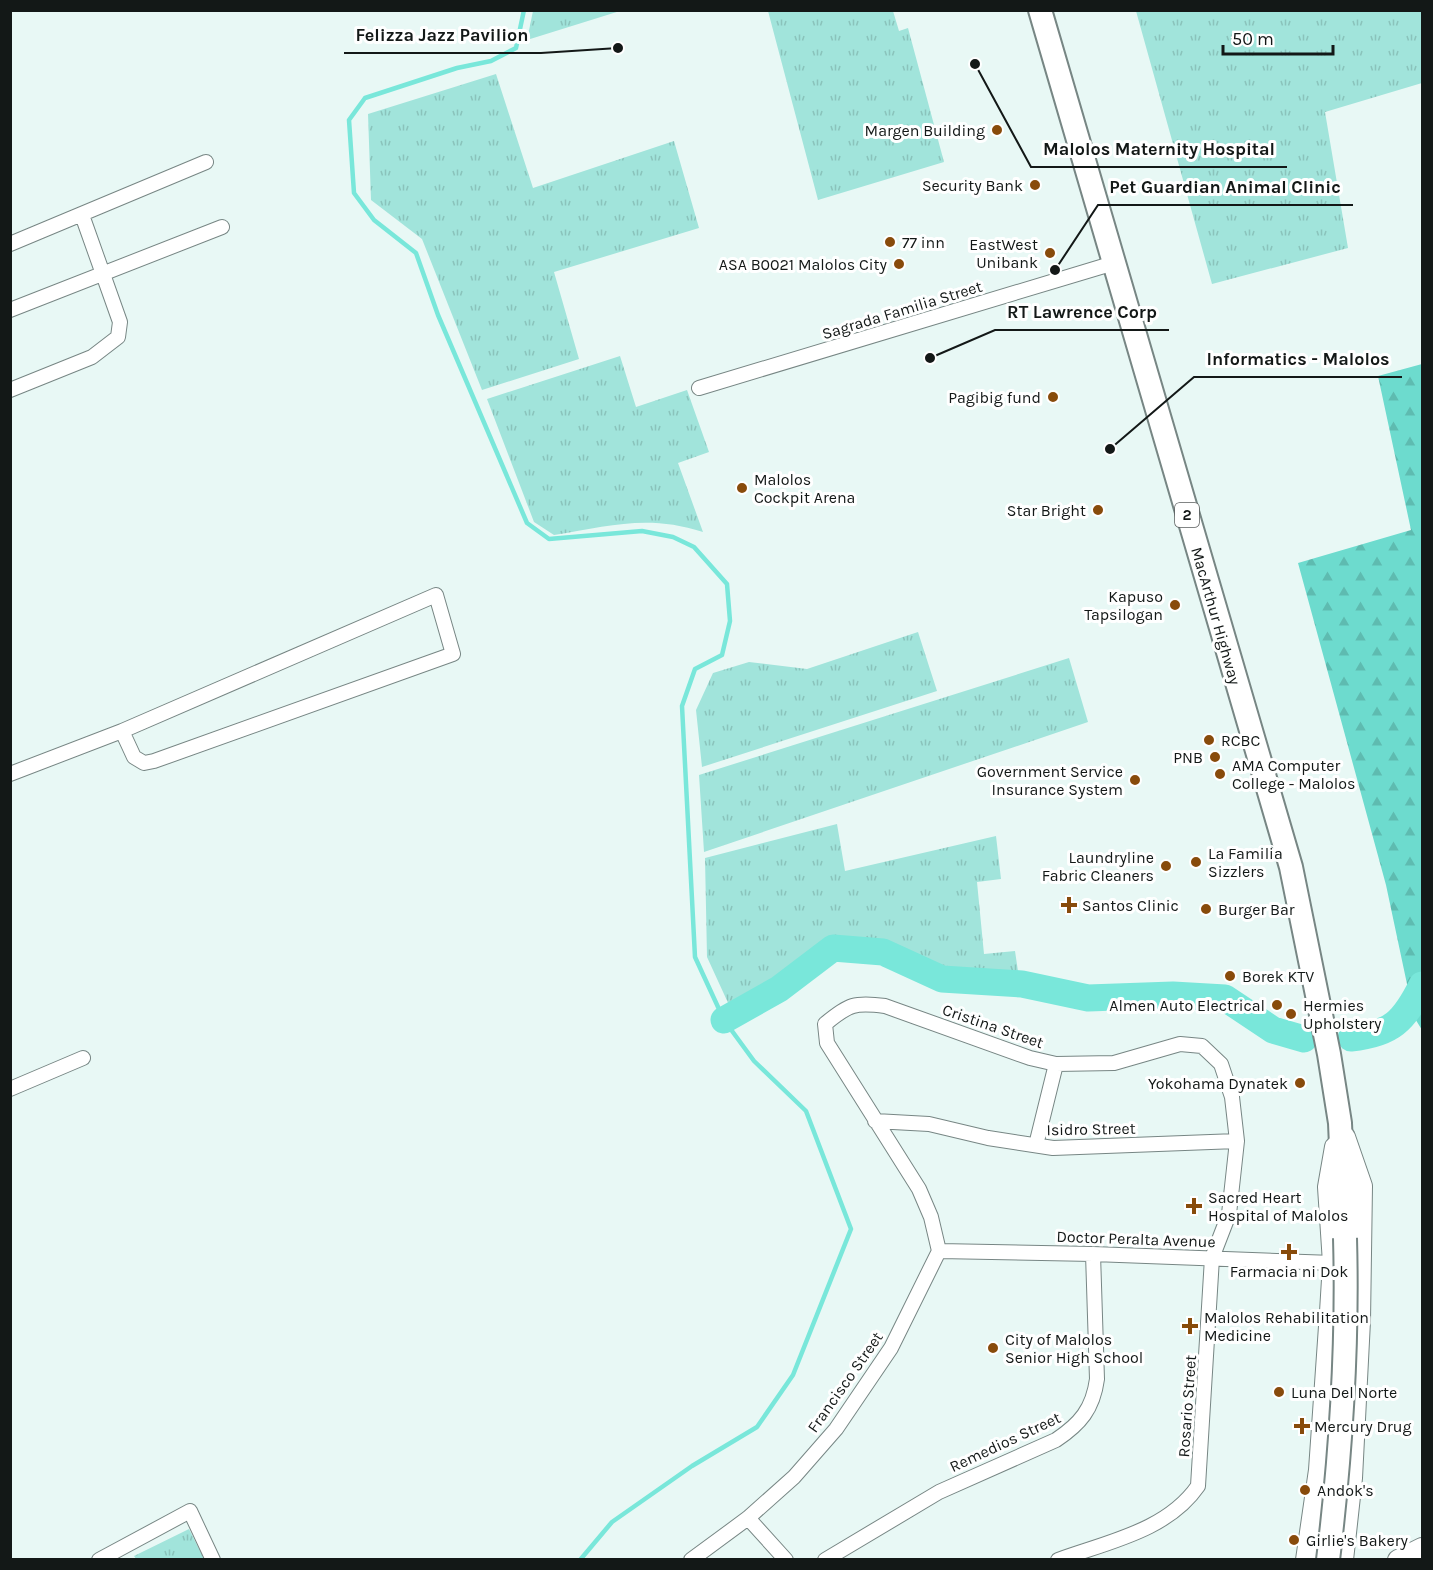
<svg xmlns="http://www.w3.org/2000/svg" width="1433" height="1570" font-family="Karla,sans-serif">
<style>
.grass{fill:url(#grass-tufts)}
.forest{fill:url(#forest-firs)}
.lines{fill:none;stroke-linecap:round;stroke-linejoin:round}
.stream{stroke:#79e7da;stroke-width:4.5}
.river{stroke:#79e7da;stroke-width:27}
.minor-casing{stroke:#778684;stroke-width:16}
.secondary-casing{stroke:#778684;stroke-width:22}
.trunk-casing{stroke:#778684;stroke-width:26}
.minor{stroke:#fff;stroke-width:14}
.secondary{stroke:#fff;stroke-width:20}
.trunk{stroke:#fff;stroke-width:22}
.trunk-bridge-casing{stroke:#778684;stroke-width:26;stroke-linecap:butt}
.trunk-bridge{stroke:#fff;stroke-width:22}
.poi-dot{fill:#884b0b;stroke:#fff;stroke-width:2}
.labels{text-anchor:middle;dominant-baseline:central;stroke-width:6;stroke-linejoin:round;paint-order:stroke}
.shield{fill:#fff;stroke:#5a5d5d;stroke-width:1.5}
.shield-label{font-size:15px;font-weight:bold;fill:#131817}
.poi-label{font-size:16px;fill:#131817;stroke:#fff;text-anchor:start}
.street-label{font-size:16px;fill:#131817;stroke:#fff}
.leader{fill:none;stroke:#131817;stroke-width:2}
.callout-dot{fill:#131817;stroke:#fff;stroke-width:2}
.callout-label{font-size:18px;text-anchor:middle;font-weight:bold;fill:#131817;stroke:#fff;stroke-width:6;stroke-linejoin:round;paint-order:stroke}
</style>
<defs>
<pattern id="grass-tufts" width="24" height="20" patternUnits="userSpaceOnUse" patternTransform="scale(1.5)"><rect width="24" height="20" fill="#a1e4db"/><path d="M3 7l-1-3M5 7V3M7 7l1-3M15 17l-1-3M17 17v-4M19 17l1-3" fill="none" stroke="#8ac3bb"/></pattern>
<pattern id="forest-firs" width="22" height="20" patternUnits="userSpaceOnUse" patternTransform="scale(1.5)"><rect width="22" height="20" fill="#6ddbce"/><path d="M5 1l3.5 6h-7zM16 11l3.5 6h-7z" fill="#5ebbb0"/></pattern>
</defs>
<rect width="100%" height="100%" fill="#e8f8f5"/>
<!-- grass -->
<path class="grass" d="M 533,11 L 533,10 L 620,11 L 527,40 Z
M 768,11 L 893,11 L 899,31 L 908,28 L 944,162 L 818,200 Z
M 1136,11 L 1422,11 L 1422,83 L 1325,112 L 1348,248 L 1212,284 Z
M 496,74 L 533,188 L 674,141 L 699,228 L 554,272 L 579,359 L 482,390 L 422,239 L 371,200 L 368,114 Z
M 620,356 L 636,407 L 687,390 L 709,452 L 678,463 L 703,532 C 648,514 609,526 554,535 L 534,522 L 487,399 Z
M 918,632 L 937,691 L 702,767 L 696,710 L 713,673 L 749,662 L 807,669 Z
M 1069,658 L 1088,722 L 704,852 L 699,775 Z
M 837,824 L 845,871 L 996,836 L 1001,879 L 977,882 L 984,954 L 1015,951 L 1019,978 L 943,973 L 884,946 L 831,942 L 775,984 L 729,1005 L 707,957 L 705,858 Z
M 189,1529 L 204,1559 L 136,1559 L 134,1556 Z"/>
<!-- forest -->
<path class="forest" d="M 1422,364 L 1422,1030 L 1414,1017 L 1386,885 L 1298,563 L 1411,530 L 1378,376 Z"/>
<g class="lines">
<!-- stream -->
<path class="stream" d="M 524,10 L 516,48 L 491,61 L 457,68 L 365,98 L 349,120 L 354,193 L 374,220 L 416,253 L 438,315 L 527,523 L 549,539 L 642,531 L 673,537 L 694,547 L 727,584 L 730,621 L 722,655 L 695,669 L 682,706 L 695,957 L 724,1020 L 754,1061 L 806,1111 L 851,1229 L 793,1375 L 757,1427 L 692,1466 L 612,1522 L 580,1560"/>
<!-- river -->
<path class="river" d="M 724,1020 L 779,989 L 833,948 L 883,952 L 942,979 L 1022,984 L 1088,998 L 1173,995 L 1225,998 L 1273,1030 L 1304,1039
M 1351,1038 C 1392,1034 1404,1021 1422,985"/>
<defs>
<path id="minor" d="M 10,244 L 206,162
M 10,310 L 222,227
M 699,388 L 1114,263
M 10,390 L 92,357 L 118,337 L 120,322 L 82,215
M 10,774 L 122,731 L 436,595 L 453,654 L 154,761 L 144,763 L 134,757 L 122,731
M 10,1089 L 83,1058
M 875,1121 L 929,1124 L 988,1138 L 1053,1148 L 1237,1141
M 1036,1145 L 1056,1064
M 939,1251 L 1093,1254 L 1333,1263
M 748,1518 L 786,1560
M 99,1560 L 190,1511 L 213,1560
M 691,1560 L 748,1518 L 794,1477 L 836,1429 L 891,1348 L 939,1251 L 931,1217 L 919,1189 L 827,1043 L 825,1024 C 849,1004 855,1002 885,1006 L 1030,1058 L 1056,1064 L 1114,1063 L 1180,1044 L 1202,1046 L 1221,1064 L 1232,1097 L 1237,1141 L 1229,1214 L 1212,1258 L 1198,1486 C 1167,1531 1107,1542 1058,1560
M 825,1560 L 939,1492 L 1056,1440 C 1080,1424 1093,1409 1097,1379 L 1093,1254"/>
<path id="secondary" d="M 1306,1560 L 1319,1470 L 1330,1312 L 1333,1263 L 1328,1187 L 1335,1147
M 1343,1560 L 1352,1478 L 1360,1321 L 1362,1186 L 1345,1137
M 1398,1560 L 1422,1548"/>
<path id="trunk" d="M 1040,10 L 1291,867 L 1329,1054 L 1340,1123 L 1345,1238"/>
</defs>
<!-- minor casing -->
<use href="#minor" class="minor-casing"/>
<!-- secondary casing -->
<use href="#secondary" class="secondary-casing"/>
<!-- trunk casing -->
<use href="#trunk" class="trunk-casing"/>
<!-- minor -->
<use href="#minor" class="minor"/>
<!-- secondary -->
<use href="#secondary" class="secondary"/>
<!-- trunk -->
<use href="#trunk" class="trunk"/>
<defs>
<path id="trunk-bridge" d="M 1328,1560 C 1341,1453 1348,1346 1345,1238"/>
</defs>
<!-- trunk-bridge casing -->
<use href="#trunk-bridge" class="trunk-bridge-casing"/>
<!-- trunk-bridge -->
<use href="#trunk-bridge" class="trunk-bridge"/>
</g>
<!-- markers -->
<g class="poi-dot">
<circle cx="997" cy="130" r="6"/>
<circle cx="1035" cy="185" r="6"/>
<circle cx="890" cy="242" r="6"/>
<circle cx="1050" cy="253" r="6"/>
<circle cx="899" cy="264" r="6"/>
<circle cx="1053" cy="397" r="6"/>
<circle cx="742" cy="488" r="6"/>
<circle cx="1098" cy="510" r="6"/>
<circle cx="1175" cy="605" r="6"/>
<circle cx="1209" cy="740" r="6"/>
<circle cx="1215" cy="757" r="6"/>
<circle cx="1220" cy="774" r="6"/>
<circle cx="1135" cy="780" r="6"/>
<circle cx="1196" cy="862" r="6"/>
<circle cx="1166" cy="866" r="6"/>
<path d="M1066 896h6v6h6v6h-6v6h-6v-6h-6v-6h6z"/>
<circle cx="1206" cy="909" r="6"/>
<circle cx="1230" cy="976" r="6"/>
<circle cx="1277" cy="1005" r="6"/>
<circle cx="1291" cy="1014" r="6"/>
<circle cx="1300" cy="1083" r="6"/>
<path d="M1191 1197h6v6h6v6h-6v6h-6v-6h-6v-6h6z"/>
<path d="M1286 1243h6v6h6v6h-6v6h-6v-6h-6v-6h6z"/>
<path d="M1187 1317h6v6h6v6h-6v6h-6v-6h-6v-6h6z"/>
<circle cx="993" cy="1348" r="6"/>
<circle cx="1279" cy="1392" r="6"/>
<path d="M1299 1417h6v6h6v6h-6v6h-6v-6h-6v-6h6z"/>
<circle cx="1305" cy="1490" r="6"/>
<circle cx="1294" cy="1540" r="6"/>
</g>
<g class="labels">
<!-- shield labels -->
<rect class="shield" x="1175" y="503" width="24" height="24" rx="4.5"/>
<g class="shield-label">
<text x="1187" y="515">2</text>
</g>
<!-- poi labels -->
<g class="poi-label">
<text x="985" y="130" text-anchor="end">Margen Building</text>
<text x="1023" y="185" text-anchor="end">Security Bank</text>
<text x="902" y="242">77 inn</text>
<text x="1038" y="244" text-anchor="end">EastWest<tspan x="1038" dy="18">Unibank</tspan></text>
<text x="887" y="264" text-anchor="end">ASA B0021 Malolos City</text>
<text x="1041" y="397" text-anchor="end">Pagibig fund</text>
<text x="754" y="479">Malolos<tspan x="754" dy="18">Cockpit Arena</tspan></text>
<text x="1086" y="510" text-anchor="end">Star Bright</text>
<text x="1163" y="596" text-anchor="end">Kapuso<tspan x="1163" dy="18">Tapsilogan</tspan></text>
<text x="1221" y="740">RCBC</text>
<text x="1203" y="757" text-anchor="end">PNB</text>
<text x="1232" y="765">AMA Computer<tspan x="1232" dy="18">College - Malolos</tspan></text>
<text x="1123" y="771" text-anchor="end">Government Service<tspan x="1123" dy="18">Insurance System</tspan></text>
<text x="1208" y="853">La Familia<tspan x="1208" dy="18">Sizzlers</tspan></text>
<text x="1154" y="857" text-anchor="end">Laundryline<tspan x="1154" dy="18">Fabric Cleaners</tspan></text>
<text x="1082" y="905">Santos Clinic</text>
<text x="1218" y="909">Burger Bar</text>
<text x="1242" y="976">Borek KTV</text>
<text x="1265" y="1005" text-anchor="end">Almen Auto Electrical</text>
<text x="1303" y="1005">Hermies<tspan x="1303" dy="18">Upholstery</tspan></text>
<text x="1288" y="1083" text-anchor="end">Yokohama Dynatek</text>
<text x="1208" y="1197">Sacred Heart<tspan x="1208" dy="18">Hospital of Malolos</tspan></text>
<text x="1289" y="1271" text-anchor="middle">Farmacia ni Dok</text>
<text x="1204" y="1317">Malolos Rehabilitation<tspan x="1204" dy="18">Medicine</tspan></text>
<text x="1005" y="1339">City of Malolos<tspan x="1005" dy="18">Senior High School</tspan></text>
<text x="1291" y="1392">Luna Del Norte</text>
<text x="1314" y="1426">Mercury Drug</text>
<text x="1317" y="1490">Andok's</text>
<text x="1306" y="1540">Girlie's Bakery</text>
</g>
<!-- street labels -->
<g class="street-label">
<text transform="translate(902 310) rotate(-17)">Sagrada Familia Street</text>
<text transform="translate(1216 616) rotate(74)">MacArthur Highway</text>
<text transform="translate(993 1026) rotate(19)">Cristina Street</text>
<text transform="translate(1091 1129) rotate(-1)">Isidro Street</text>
<text transform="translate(1136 1239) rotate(2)">Doctor Peralta Avenue</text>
<text transform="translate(845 1382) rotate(-55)">Francisco Street</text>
<text transform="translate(1187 1406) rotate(-86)">Rosario Street</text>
<text transform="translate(1005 1442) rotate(-25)">Remedios Street</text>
</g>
</g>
<!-- callouts -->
<path class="leader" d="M618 48L541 53H344M975 64L1031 167H1287M1055 270L1098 205H1353M930 358L995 330H1169M1110 449L1194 377H1402"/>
<g class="callout-dot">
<circle cx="618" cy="48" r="6"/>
<circle cx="975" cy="64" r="6"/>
<circle cx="1055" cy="270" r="6"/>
<circle cx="930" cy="358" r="6"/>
<circle cx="1110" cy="449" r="6"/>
</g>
<g class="callout-label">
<text x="442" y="41">Felizza Jazz Pavilion</text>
<text x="1159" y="155">Malolos Maternity Hospital</text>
<text x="1225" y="193">Pet Guardian Animal Clinic</text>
<text x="1082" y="318">RT Lawrence Corp</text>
<text x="1298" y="365">Informatics - Malolos</text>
</g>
<!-- border -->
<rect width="1433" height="1570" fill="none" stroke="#131817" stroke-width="24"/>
<!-- scale -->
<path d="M1223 45v9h110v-9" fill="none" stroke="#131817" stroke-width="3"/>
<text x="1232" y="45" font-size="18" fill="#131817" stroke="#ffffff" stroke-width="4.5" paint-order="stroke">50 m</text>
</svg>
